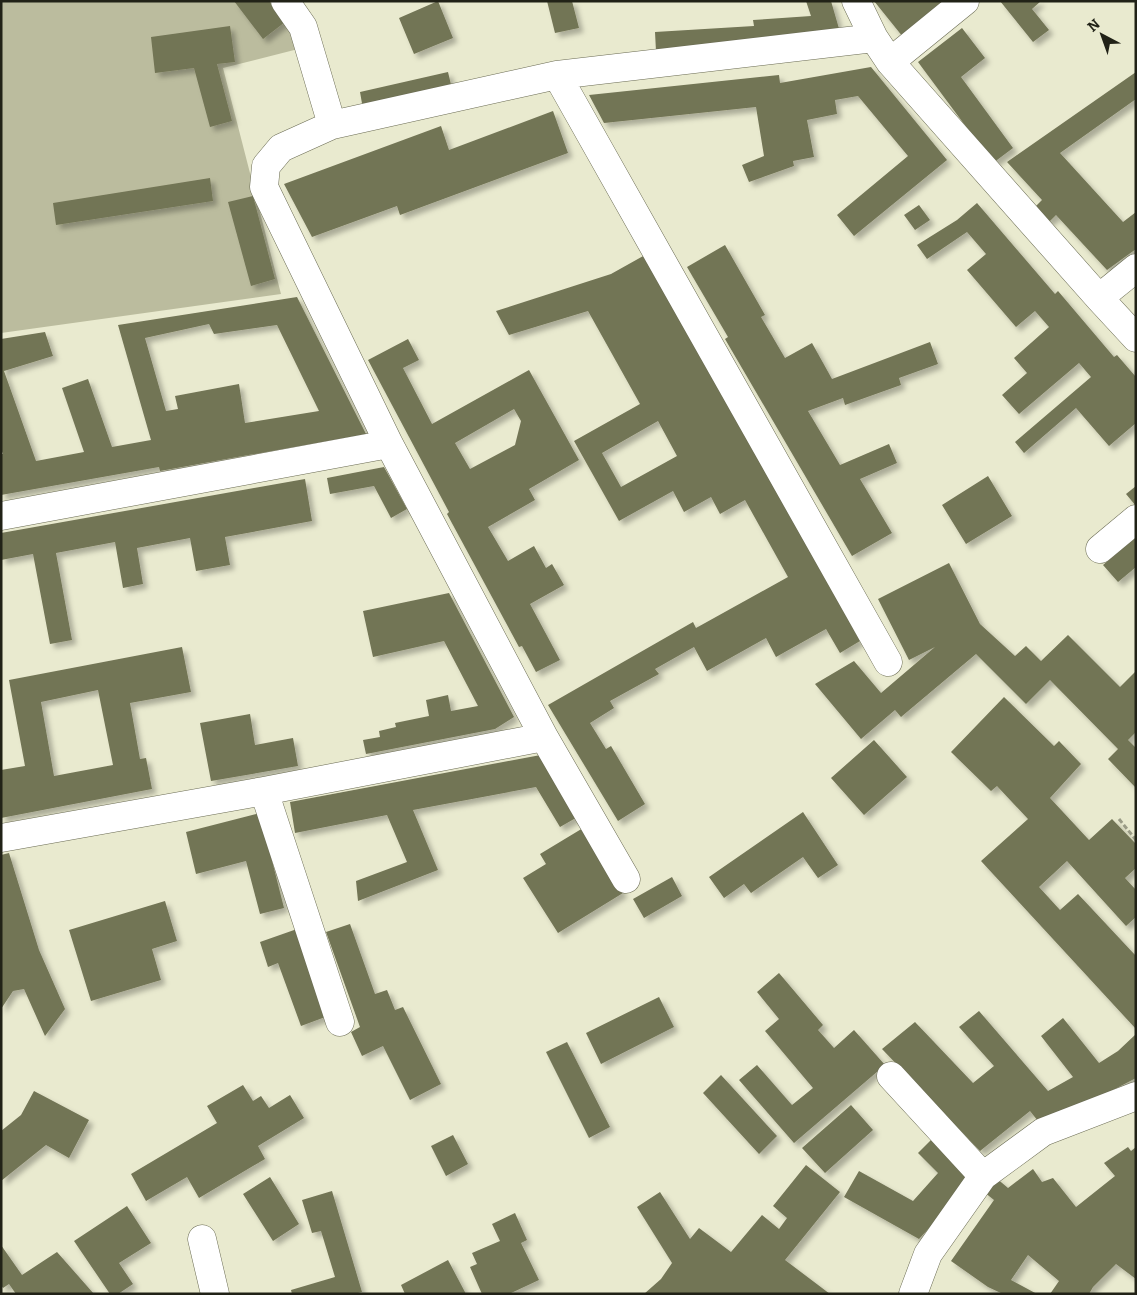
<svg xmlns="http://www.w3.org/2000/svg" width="1137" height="1295" font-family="Bitter,serif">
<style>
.green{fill:#bbbc9e}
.building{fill:#727455;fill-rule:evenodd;filter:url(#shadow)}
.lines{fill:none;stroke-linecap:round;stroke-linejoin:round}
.minor-casing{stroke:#6a6b53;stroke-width:29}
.path{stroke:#9a9b86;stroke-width:3;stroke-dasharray:5 2.5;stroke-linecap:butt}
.minor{stroke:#fff;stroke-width:28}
</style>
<defs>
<filter id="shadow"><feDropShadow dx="4.5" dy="4.5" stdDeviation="2.5" flood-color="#0004"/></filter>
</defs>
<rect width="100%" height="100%" fill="#e9eacf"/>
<!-- green -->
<path class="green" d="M 1,1 L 271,1 L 306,47 L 223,68 L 281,294 L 1,333 Z"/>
<!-- building -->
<path class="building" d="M 234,1 L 269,1 L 285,22 L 263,39 Z
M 438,1 L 453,38 L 414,54 L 399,18 Z
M 547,1 L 572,1 L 579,28 L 555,33 Z
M 806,1 L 831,1 L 842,39 L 656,51 L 655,32 L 754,26 L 753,20 L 811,16 Z
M 874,1 L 947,1 L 903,37 Z
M 1000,1 L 1041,1 L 1032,9 L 1049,30 L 1033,42 Z
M 230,26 L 235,62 L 217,64 L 232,121 L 210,127 L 194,68 L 155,73 L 151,37 Z
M 962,28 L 985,58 L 961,77 L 1013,148 L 993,163 L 918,62 Z
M 871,67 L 947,160 L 854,236 L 837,215 L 908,156 L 858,96 L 835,100 L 837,114 L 807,120 L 814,157 L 793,161 L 794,166 L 749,182 L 742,165 L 764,156 L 756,107 L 604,123 L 589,95 L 779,75 L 780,83 Z
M 448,72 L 452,89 L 363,109 L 360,92 Z
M 1136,72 L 1136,99 L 1060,153 L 1123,222 L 1136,212 L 1136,249 L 1107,270 L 1056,215 L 1048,223 L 1034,208 L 1042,200 L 1007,162 Z
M 553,111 L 568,153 L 400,215 L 397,206 L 312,237 L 284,184 L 441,126 L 449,150 Z
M 210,178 L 213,201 L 56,225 L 53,203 Z
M 253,196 L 275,279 L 251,286 L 228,202 Z
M 977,203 L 1055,294 L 1058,291 L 1114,357 L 1117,355 L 1136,377 L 1136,423 L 1109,446 L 1076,408 L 1024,453 L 1015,442 L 1091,377 L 1079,363 L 1019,414 L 1002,395 L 1027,373 L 1014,358 L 1049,327 L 1035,311 L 1016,327 L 967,270 L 986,254 L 967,232 L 927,259 L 917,245 L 957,220 Z
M 919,205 L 930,220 L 915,230 L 904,215 Z
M 725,245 L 765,315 L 761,317 L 785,358 L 812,343 L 832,379 L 930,342 L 938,364 L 899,378 L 901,385 L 845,405 L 843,398 L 808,411 L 840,465 L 889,444 L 897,463 L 860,479 L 892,533 L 852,556 L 725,339 L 728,337 L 687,267 Z
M 645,255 L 860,641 L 840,653 L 826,629 L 776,657 L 766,638 L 707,671 L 694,647 L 655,669 L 659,674 L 610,701 L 614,708 L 590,723 L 606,749 L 611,746 L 645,804 L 618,821 L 548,705 L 693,622 L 696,628 L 788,577 L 745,500 L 720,514 L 711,497 L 684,512 L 673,491 L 619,521 L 574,441 L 640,404 L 588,311 L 509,335 L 496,311 L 611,274 ZM 658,421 L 677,456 L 621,487 L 602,453 Z
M 297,297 L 366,434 L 160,471 L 159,467 L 1,495 L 1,454 L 3,454 L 1,449 L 1,339 L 45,332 L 53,356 L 4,371 L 36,461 L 84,452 L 62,388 L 88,379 L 112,447 L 151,440 L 118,325 ZM 209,324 L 214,334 L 277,325 L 319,411 L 245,423 L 239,384 L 175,396 L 178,409 L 166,411 L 145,338 Z
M 408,339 L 419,360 L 403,368 L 432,424 L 529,370 L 579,460 L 529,489 L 535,500 L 488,527 L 508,561 L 534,546 L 546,568 L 552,564 L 564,585 L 530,604 L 560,660 L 536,672 L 522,646 L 519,647 L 447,514 L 449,512 L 368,360 ZM 514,409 L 521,421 L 515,445 L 470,469 L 455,443 Z
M 384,467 L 407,509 L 391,518 L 374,486 L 330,494 L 327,478 Z
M 988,476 L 1012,516 L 966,544 L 942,505 Z
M 305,479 L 312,521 L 225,537 L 230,565 L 196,571 L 190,538 L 137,548 L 143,584 L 123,588 L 115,542 L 56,553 L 72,640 L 50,644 L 33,554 L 1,560 L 1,533 Z
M 1136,486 L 1136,506 L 1126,494 Z
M 1136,537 L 1136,567 L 1118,582 L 1103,565 Z
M 949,563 L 980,624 L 1015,656 L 1026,646 L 1041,661 L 1068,635 L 1120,687 L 1136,671 L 1136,732 L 1128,740 L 1136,748 L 1136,788 L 1108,759 L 1118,749 L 1050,680 L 1026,704 L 976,654 L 901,717 L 895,710 L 861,739 L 815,684 L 854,661 L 881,693 L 935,647 L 909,660 L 878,599 Z
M 449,593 L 514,717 L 495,729 L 366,754 L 363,740 L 380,737 L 379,731 L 396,727 L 395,723 L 429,716 L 426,700 L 448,695 L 451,711 L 478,706 L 444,641 L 373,657 L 363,611 Z
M 182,647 L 191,692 L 130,703 L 140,759 L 146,758 L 152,789 L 1,818 L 1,770 L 25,766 L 9,680 ZM 98,690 L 113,765 L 54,776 L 41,702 Z
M 1004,697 L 1054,746 L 1059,741 L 1081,764 L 1050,798 L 1089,840 L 1112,819 L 1136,844 L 1136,868 L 1125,878 L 1136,890 L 1136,917 L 1126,926 L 1067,861 L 1039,887 L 1060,910 L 1078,894 L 1136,956 L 1136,1029 L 981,861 L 1028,819 L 997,786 L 991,791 L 951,752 Z
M 250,714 L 255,745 L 293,738 L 298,766 L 211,781 L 200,723 Z
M 874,740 L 907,777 L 864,815 L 831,778 Z
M 546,754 L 581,815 L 560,827 L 536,787 L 413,810 L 438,870 L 358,901 L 356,881 L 407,862 L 387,815 L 295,833 L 290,802 Z
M 803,812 L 838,865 L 818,878 L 803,857 L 751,893 L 744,884 L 724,898 L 709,877 Z
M 260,813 L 284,908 L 260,914 L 246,861 L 196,874 L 186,832 Z
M 583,828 L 623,893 L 558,933 L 523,878 L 546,864 L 540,854 Z
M 9,853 L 39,950 L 65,1009 L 45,1036 L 24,989 L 13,991 L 1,1009 L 1,855 Z
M 672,877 L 682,896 L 644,918 L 633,899 Z
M 165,901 L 177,941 L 152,949 L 161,980 L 91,1001 L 69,930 Z
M 350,924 L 375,994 L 387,990 L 395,1010 L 403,1007 L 441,1084 L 410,1100 L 383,1046 L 362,1056 L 351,1032 L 360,1027 L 326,932 Z
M 297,929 L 328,1016 L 301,1026 L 278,963 L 268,967 L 260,942 Z
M 779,973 L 823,1025 L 818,1030 L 834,1048 L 854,1030 L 885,1065 L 794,1143 L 739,1080 L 757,1065 L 792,1105 L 813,1088 L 765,1031 L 779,1019 L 757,992 Z
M 659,997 L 674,1027 L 601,1064 L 586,1033 Z
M 979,1011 L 1048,1091 L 1073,1077 L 1041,1036 L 1063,1018 L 1099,1063 L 1118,1051 L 1136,1034 L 1136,1078 L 1092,1101 L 1038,1121 L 1030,1111 L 980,1151 L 882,1049 L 915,1022 L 973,1083 L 994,1066 L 959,1027 Z
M 567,1042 L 610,1127 L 589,1138 L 546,1052 Z
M 721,1075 L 777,1136 L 759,1154 L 703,1093 Z
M 243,1085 L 253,1101 L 261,1096 L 269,1108 L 290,1095 L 304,1118 L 258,1146 L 265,1159 L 199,1198 L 187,1177 L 146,1201 L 131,1174 L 217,1123 L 207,1106 Z
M 34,1091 L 89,1120 L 69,1158 L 46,1145 L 1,1181 L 1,1131 L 21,1115 Z
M 851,1105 L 873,1130 L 825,1173 L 802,1148 Z
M 453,1135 L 468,1164 L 446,1176 L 431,1146 Z
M 935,1136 L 976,1177 L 919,1239 L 844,1197 L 859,1171 L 913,1201 L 938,1173 L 918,1153 Z
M 1128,1147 L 1131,1151 L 1136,1147 L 1136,1279 L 1116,1264 L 1093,1287 L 1089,1294 L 1050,1294 L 1059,1281 L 1028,1255 L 1011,1280 L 1037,1294 L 1003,1294 L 988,1287 L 951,1261 L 994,1200 L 984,1192 L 995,1177 L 1008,1188 L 1033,1169 L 1042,1182 L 1053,1178 L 1076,1207 L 1115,1176 L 1104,1163 Z
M 806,1165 L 840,1192 L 785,1260 L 830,1294 L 644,1294 L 661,1279 L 672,1263 L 637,1207 L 660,1192 L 690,1239 L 699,1228 L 731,1252 L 762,1215 L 779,1229 L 787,1218 L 773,1206 Z
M 270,1177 L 299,1224 L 273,1241 L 243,1194 Z
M 332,1191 L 362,1292 L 354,1294 L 292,1294 L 291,1290 L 335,1277 L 321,1231 L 312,1233 L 302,1200 Z
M 127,1206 L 151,1243 L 119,1263 L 133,1284 L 118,1294 L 110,1294 L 74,1241 Z
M 515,1213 L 527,1240 L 521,1243 L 539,1280 L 509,1294 L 482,1294 L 470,1267 L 477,1264 L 472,1253 L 500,1241 L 492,1224 Z
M 1,1245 L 22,1275 L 57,1252 L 94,1294 L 16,1294 L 9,1284 L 3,1288 L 1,1285 Z
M 448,1260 L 466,1294 L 405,1294 L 401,1285 Z"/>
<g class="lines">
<defs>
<path id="minor" d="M 285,1 L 303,27 L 332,125
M 856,1 L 874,38 L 890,62 L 1099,298 L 1136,268
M 890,62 L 965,1
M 557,75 L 888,662
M 1099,298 L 1136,338
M 1,516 L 389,444
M 1100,549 L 1136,519
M 544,737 L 626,879
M 264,791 L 340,1022
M 1,838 L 264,791 L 544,737 L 389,444 L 264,187 L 266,166 L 281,148 L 332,125 L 557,75 L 874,38
M 891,1076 L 983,1176
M 202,1239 L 215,1294
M 913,1294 L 928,1254 L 983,1176 L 1043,1132 L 1136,1096"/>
</defs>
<!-- minor casing -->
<use href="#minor" class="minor-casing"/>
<!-- path -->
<path class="path" d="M 1119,819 L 1136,840"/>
<!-- minor -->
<use href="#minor" class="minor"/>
</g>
<!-- border -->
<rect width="1137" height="1295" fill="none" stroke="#212217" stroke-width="5"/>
<!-- north arrow -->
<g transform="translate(1102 35) rotate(319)" stroke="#e9eacf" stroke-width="4" paint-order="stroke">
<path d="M0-4L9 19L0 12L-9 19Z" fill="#212217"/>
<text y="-8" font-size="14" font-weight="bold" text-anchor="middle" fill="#212217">N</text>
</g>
</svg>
